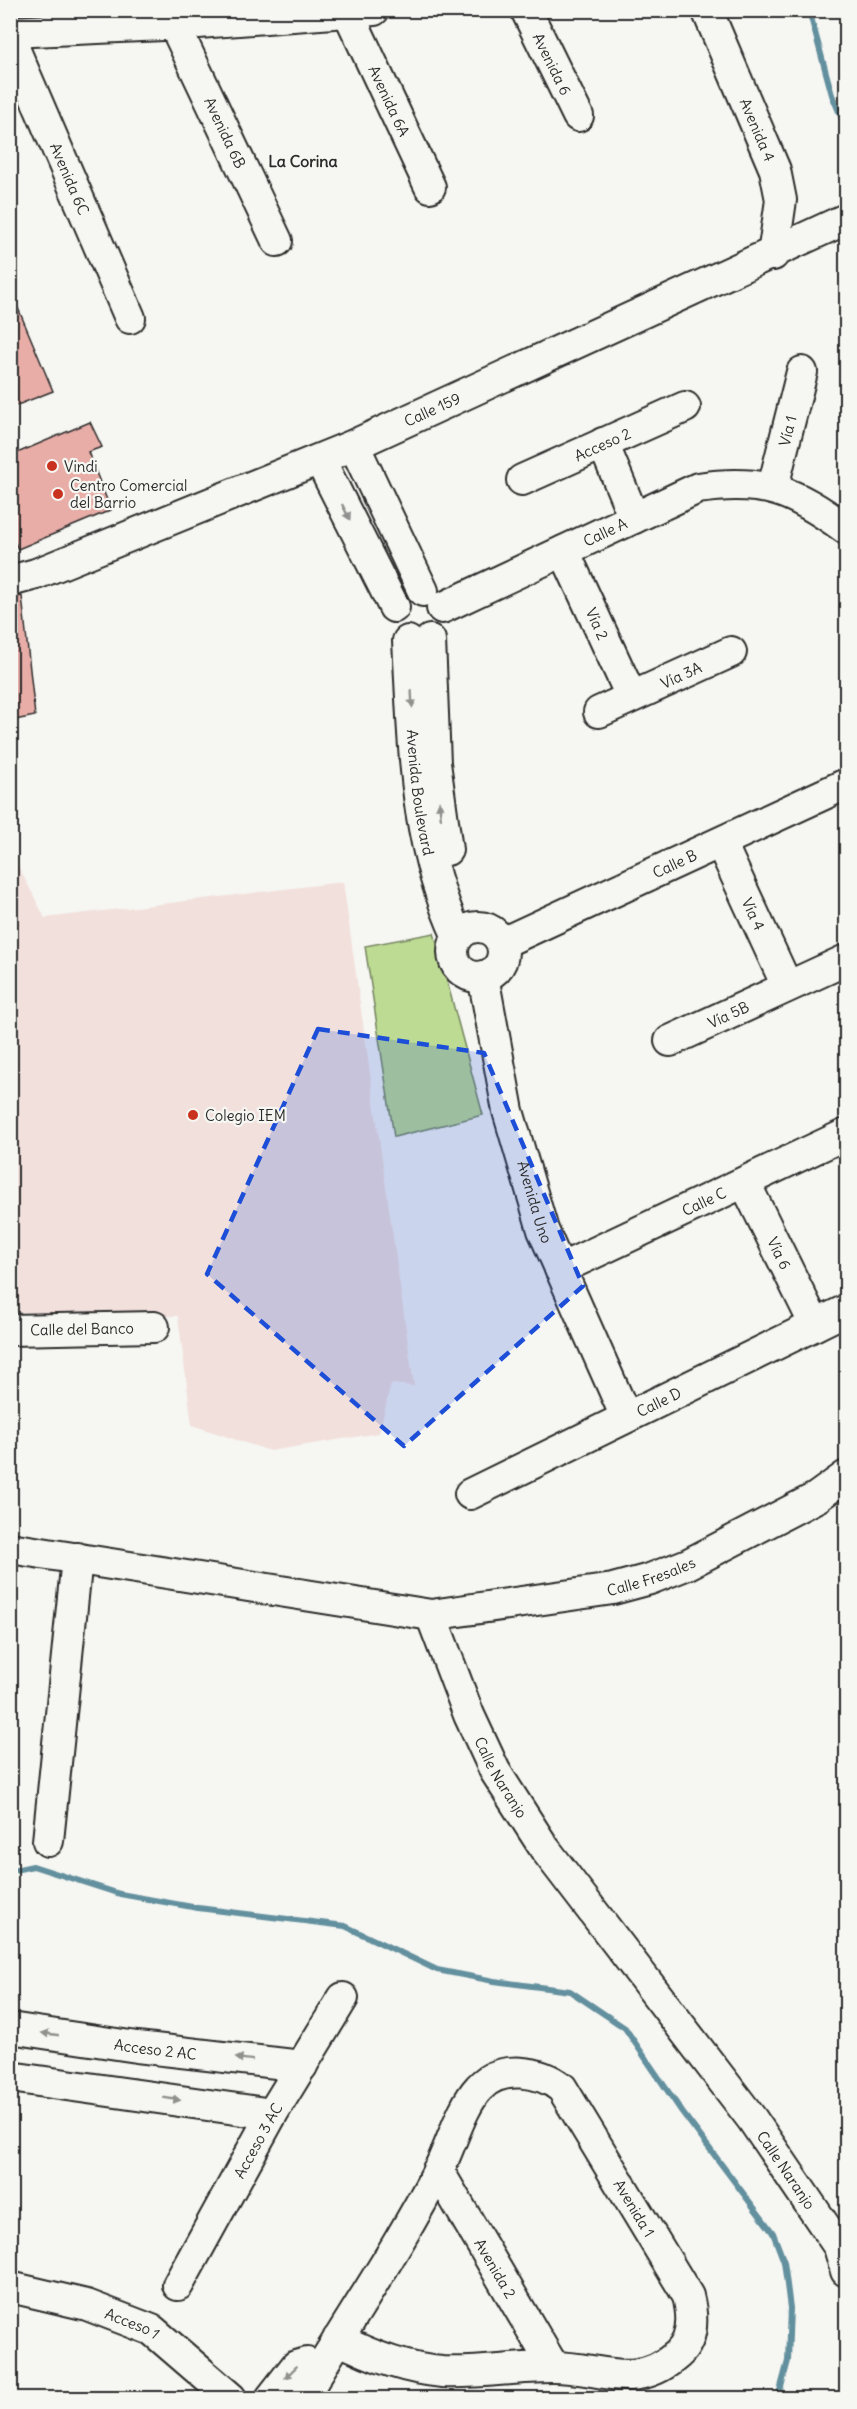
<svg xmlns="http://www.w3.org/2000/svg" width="857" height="2409" font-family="Delius,sans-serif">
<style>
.built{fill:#f2e0dc}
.green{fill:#bddb93;stroke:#74835f;stroke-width:1.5}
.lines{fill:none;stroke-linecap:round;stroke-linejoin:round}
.stream{stroke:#63909e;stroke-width:6}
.building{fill:#e8ada7;stroke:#2b2b2b;stroke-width:1.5}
.minor-casing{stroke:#2b2b2b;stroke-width:34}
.minor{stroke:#f6f6f2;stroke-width:30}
.oneway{fill:#90908e}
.marked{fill:#1d4ed8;fill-opacity:0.2;stroke:#1d4ed8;stroke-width:4.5;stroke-dasharray:12 8;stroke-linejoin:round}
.poi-dot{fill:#c8321e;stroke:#f6f6f2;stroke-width:2}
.labels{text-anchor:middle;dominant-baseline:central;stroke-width:4.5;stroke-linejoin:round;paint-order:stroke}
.street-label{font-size:15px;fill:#2b2b2b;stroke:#f6f6f2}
.poi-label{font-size:15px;fill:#2b2b2b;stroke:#f6f6f2;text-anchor:start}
.neighbourhood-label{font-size:16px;font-weight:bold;fill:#2b2b2b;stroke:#f6f6f2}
</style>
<rect width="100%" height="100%" fill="#f6f6f2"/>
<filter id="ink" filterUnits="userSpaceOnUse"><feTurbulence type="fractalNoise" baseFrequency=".0167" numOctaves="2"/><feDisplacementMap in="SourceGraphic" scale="12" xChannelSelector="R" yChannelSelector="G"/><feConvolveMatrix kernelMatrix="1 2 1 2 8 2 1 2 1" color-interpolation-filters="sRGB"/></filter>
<g filter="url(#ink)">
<!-- built -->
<path class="built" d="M 10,850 L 45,918 L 343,882 L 414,1386 L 391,1384 L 379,1433 L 270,1451 L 192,1425 L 178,1316 L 11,1312 Z"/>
<!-- green -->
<path class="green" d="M 434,933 L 483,1115 L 394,1137 L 365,946 Z"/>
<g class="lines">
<!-- stream -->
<path class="stream" d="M 809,10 L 832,95 L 846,128
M 10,1871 L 33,1866 L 120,1894 L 198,1908 L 345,1926 L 437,1970 L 494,1981 L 570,1991 L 625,2028 L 682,2112 L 773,2233 L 784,2262 L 790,2308 L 788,2361 L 778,2398"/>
</g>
<!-- building -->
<path class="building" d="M 10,289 L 53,391 L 10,408 Z
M 90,422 L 102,447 L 88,452 L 111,510 L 18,549 L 10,532 L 10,456 Z
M 22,596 L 35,716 L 10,721 L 10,598 Z"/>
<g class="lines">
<defs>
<g id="minor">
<path id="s1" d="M 526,10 L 578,116"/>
<path id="s2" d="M 707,10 L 775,170 L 781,200 L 773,255"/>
<path id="s3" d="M 348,12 L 430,187"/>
<path id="s4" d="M 174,24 L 277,241"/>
<path d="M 10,32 L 185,24 L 374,10"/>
<path id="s5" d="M 10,39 L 130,318"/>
<path d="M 603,443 L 634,518"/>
<path d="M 354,445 L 423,591"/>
<path d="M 320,460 L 394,607"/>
<path id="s6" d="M 522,480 L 685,407"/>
<path id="s7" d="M 773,487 L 802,372"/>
<path id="s8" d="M 564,551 L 631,696"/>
<path id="s9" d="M 10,581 L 36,574 L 354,445 L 846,219"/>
<path id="s10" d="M 442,608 L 698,488 C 764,478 794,491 846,529"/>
<path d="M 430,640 L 435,763 L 447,850"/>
<path id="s11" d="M 408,641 C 414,744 413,841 458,937"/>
<path id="s12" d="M 599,712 L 731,652"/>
<path id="s13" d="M 721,843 L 787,986"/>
<circle cx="478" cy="952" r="25"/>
<path id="s14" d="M 502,943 L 846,784"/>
<path id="s15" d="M 483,976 L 508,1111 L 543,1230 L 626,1417"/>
<path id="s16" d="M 670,1041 L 846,960"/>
<path id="s17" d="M 745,1183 L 815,1325"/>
<path id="s18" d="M 560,1269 L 846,1134"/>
<path id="s19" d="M 10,1330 L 154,1327"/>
<path id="s20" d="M 470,1494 L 846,1310"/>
<path id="s21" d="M 10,1548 L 431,1615 L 613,1589 L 650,1579 L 688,1564 L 817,1497 L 846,1476"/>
<path id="s22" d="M 431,1615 L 469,1715 L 495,1771 L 518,1807 L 545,1849 L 752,2119 L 839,2247 L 846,2271"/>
<path d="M 48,1841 L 77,1558"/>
<path id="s23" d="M 10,2028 L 137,2047 L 302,2066"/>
<path d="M 10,2077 L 272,2114"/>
<path id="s24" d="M 438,2170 L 553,2366"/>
<path id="s25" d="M 178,2285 L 272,2114 L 343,1998"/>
<path id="s26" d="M 10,2287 L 87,2305 L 152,2330 L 231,2398"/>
<path d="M 271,2398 L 296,2366 L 307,2363 L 320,2369"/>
<path id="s27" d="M 303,2398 L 320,2369 C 359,2305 405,2236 439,2169 C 451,2146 461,2107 479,2088 C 500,2064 541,2071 562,2088 L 688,2296 C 693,2316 694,2340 677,2355 C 634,2392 600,2366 551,2367 C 515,2367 478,2374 442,2372 C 405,2369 371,2356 338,2339"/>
</g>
</defs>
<!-- minor casing -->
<use href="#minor" class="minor-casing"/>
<!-- minor -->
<use href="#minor" class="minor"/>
</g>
<!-- one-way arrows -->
<defs><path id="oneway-solid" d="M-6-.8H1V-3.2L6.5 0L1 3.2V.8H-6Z" transform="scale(1.5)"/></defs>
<g class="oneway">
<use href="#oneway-solid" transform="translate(346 512) rotate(63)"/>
<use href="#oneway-solid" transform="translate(412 699) rotate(87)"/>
<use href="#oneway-solid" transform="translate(440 810) rotate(-96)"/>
<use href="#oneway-solid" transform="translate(50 2034) rotate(-172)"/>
<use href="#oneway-solid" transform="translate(244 2059) rotate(-173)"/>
<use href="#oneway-solid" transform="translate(172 2099) rotate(9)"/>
<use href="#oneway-solid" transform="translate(291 2372) rotate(135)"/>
</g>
</g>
<!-- marked area -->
<path class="marked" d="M 318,1029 L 484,1053 L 583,1286 L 404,1446 L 207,1274 Z"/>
<!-- markers -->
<g class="poi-dot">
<circle cx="52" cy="466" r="6"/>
<circle cx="58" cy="494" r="6"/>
<circle cx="193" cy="1115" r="6"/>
</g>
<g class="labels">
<!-- street labels -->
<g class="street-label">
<text stroke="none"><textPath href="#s1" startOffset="60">Avenida 6</textPath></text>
<text stroke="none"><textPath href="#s3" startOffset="98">Avenida 6A</textPath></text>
<text stroke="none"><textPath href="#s2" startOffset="130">Avenida 4</textPath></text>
<text stroke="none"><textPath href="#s4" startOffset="120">Avenida 6B</textPath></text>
<text stroke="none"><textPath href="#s5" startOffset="152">Avenida 6C</textPath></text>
<text stroke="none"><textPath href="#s9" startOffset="456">Calle 159</textPath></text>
<text stroke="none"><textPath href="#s7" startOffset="58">Vía 1</textPath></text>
<text stroke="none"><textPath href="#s6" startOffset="88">Acceso 2</textPath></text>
<text stroke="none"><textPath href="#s10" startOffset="180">Calle A</textPath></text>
<text stroke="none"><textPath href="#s8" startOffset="80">Vía 2</textPath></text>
<text stroke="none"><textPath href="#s12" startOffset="90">Vía 3A</textPath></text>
<text stroke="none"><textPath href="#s11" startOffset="152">Avenida Boulevard</textPath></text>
<text stroke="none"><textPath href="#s14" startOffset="190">Calle B</textPath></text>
<text stroke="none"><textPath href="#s13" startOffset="78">Vía 4</textPath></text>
<text stroke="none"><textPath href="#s16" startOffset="64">Vía 5B</textPath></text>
<text stroke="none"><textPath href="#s18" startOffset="159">Calle C</textPath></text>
<text stroke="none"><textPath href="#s15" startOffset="232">Avenida Uno</textPath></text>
<text stroke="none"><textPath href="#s17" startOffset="78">Vía 6</textPath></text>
<text stroke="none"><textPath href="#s19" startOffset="72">Calle del Banco</textPath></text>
<text stroke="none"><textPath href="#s20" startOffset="210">Calle D</textPath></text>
<text stroke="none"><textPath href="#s21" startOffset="650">Calle Fresales</textPath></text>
<text stroke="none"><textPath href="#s22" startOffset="177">Calle Naranjo</textPath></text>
<text stroke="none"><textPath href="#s23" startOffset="147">Acceso 2 AC</textPath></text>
<text stroke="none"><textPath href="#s25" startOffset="165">Acceso 3 AC</textPath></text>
<text stroke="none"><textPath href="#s22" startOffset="663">Calle Naranjo</textPath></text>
<text stroke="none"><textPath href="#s27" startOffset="588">Avenida 1</textPath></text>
<text stroke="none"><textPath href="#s24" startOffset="114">Avenida 2</textPath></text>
<text stroke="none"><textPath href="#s26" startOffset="128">Acceso 1</textPath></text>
</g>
<!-- poi labels -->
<g class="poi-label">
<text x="64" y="466">Vindi</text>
<text x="70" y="485">Centro Comercial<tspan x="70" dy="17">del Barrio</tspan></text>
<text x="205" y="1115">Colegio IEM</text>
</g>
<!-- neighbourhood labels -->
<g class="neighbourhood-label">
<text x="303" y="161">La Corina</text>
</g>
</g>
<!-- margin -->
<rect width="857" height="2409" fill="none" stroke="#f6f6f2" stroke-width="36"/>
<rect x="18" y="18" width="821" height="2373" fill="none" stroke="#2b2b2b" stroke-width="2" filter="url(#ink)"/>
</svg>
